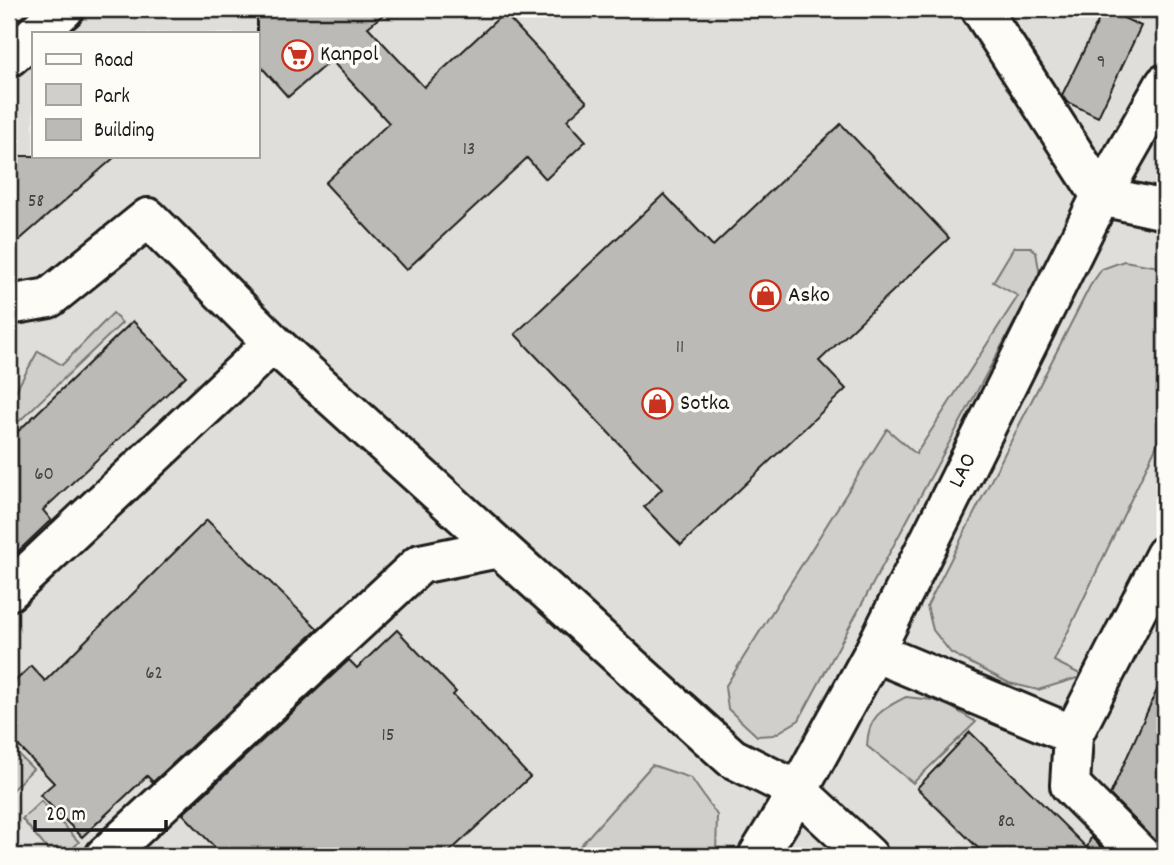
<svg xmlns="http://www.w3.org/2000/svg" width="1174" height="865" font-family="Dekko,sans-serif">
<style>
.built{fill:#e0deda}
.green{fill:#d0cfcc;stroke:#767674;stroke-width:2}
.building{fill:#bbbab6;stroke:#1c1c1c;stroke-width:2}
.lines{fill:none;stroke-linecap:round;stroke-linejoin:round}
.minor-casing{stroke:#1c1c1c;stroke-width:44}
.minor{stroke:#fdfcf7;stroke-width:38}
.labels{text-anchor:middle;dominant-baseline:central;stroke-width:7;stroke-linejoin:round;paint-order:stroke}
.number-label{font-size:19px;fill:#444442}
.poi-label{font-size:23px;fill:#1c1c1c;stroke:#fdfcf7;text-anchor:start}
.street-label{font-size:23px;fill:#1c1c1c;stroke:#fdfcf7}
</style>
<rect width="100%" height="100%" fill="#f0eeea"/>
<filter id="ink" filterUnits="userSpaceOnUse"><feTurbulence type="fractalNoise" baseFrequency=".0143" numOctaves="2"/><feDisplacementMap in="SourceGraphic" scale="14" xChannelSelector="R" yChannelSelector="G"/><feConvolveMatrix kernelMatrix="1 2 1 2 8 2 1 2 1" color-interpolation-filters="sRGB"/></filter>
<g filter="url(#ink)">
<!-- built -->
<path class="built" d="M 65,9 L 1165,9 L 1165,856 L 9,856 L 9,58 L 33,37 L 33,156 L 257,156 L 257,33 L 37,33 Z"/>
<!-- green -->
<path class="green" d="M 1014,247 L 1031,247 L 1036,252 L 1040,275 L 799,720 L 774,735 L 757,736 L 728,709 L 725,687 L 887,429 L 916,454 L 1018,296 L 993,282 Z
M 1124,261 L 1165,268 L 1165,428 L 1054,661 L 1084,676 L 1038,690 L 1009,683 L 951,653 L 933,630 L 927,606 L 1090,286 L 1102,269 Z
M 113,313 L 122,323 L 9,431 L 9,403 L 38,351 L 62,365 Z
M 906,697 L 941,701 L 976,722 L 913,783 L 867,746 C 868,716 881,710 906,697 Z
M 9,745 L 33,769 L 9,793 Z
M 652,765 L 691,778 L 717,815 L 716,856 L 571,856 Z
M 41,801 L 79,842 L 65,856 L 53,856 L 22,819 Z"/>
<!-- building -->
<path class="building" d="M 257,9 L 390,9 L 368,27 L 424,87 L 504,13 L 587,102 L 567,120 L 586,141 L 546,179 L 527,158 L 406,270 L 325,183 L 389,123 L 331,60 L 288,97 L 257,62 Z
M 1104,9 L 1141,26 L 1098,117 L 1067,102 L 1062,95 Z
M 841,124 L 949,238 L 819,361 L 846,389 L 681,545 L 644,507 L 662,489 L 515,334 L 664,194 L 713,246 Z
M 9,156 L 116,156 L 9,249 Z
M 133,321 L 186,376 L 43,510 L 51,520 L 9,560 L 9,440 Z
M 207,520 L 318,629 L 153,782 L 147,776 L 82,837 L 40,795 L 54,783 L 9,736 L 9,687 L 31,666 L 45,681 Z
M 397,630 L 456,692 L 453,695 L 530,777 L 445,856 L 223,856 L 183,814 L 349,660 L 357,668 Z
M 1165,672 L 1165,856 L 1162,856 L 1162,850 L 1156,841 L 1110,795 Z
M 970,732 L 1087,848 L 1091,837 L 1110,856 L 986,856 L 917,788 Z"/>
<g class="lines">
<defs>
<path id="minor" d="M 981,9 L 1101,196 L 1165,210
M 36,33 L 64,9
M 9,57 L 33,36
M 9,305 L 49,298 L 148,218 L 273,343
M 9,591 L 273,343 L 732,758 L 798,791 L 868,856
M 874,652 L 1073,735 L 1070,785 L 1141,856
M 1073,735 L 1165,555
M 105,856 L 420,564 L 499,548
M 758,856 L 798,791 L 874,652 L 1101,196 L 1165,84"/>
</defs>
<!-- minor casing -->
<use href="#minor" class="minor-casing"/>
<!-- minor -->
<use href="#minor" class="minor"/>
</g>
</g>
<!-- icons -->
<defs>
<symbol id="supermarket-ring" viewBox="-11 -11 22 22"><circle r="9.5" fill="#fdfcf7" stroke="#c8321e" stroke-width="1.5"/><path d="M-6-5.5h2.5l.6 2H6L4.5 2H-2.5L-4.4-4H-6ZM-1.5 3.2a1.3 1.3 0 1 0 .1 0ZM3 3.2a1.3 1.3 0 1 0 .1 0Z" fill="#c8321e"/></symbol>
<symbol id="shop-ring" viewBox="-11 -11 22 22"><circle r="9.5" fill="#fdfcf7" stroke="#c8321e" stroke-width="1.5"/><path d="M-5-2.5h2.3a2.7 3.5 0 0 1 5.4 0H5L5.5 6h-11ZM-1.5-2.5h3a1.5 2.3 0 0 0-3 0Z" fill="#c8321e"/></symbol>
</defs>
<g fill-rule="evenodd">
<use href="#supermarket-ring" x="280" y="38" width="35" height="35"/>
<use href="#shop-ring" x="748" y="278" width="35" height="35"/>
<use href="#shop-ring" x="640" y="386" width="35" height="35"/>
</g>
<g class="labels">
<!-- number labels -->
<g class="number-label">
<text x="1101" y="63">9</text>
<text x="469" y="150">13</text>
<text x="36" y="202">58</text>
<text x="680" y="348">11</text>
<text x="44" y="475">60</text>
<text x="154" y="674">62</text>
<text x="388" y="736">15</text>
<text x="1006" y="822">8a</text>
</g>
<!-- poi labels -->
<g class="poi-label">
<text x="320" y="55">Kanpol</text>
<text x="788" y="296">Asko</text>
<text x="680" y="404">Sotka</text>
</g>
<!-- street labels -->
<g class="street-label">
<text transform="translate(964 471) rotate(-64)">LAO</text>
</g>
</g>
<!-- margin -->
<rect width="1174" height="865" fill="none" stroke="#fdfcf7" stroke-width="35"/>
<rect x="18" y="18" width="1139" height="830" fill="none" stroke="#1c1c1c" stroke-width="2.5" filter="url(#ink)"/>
<!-- legend -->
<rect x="32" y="32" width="228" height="126" fill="#fdfcf7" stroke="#a3a29f" stroke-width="2"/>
<rect x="46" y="54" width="35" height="10" fill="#fdfcf7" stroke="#a3a29f" stroke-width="2"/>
<text x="94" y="66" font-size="21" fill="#1c1c1c">Road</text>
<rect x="46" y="84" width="35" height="21" fill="#d0cfcc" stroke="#a3a29f" stroke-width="2"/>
<text x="94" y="102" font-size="21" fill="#1c1c1c">Park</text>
<rect x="46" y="119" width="35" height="21" fill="#bbbab6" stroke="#a3a29f" stroke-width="2"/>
<text x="94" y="136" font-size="21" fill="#1c1c1c">Building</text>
<!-- scale -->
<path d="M35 820v10h131v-10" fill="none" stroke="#1c1c1c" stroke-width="3.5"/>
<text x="46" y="820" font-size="21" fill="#1c1c1c" stroke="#fdfcf7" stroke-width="5" paint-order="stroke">20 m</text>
</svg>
